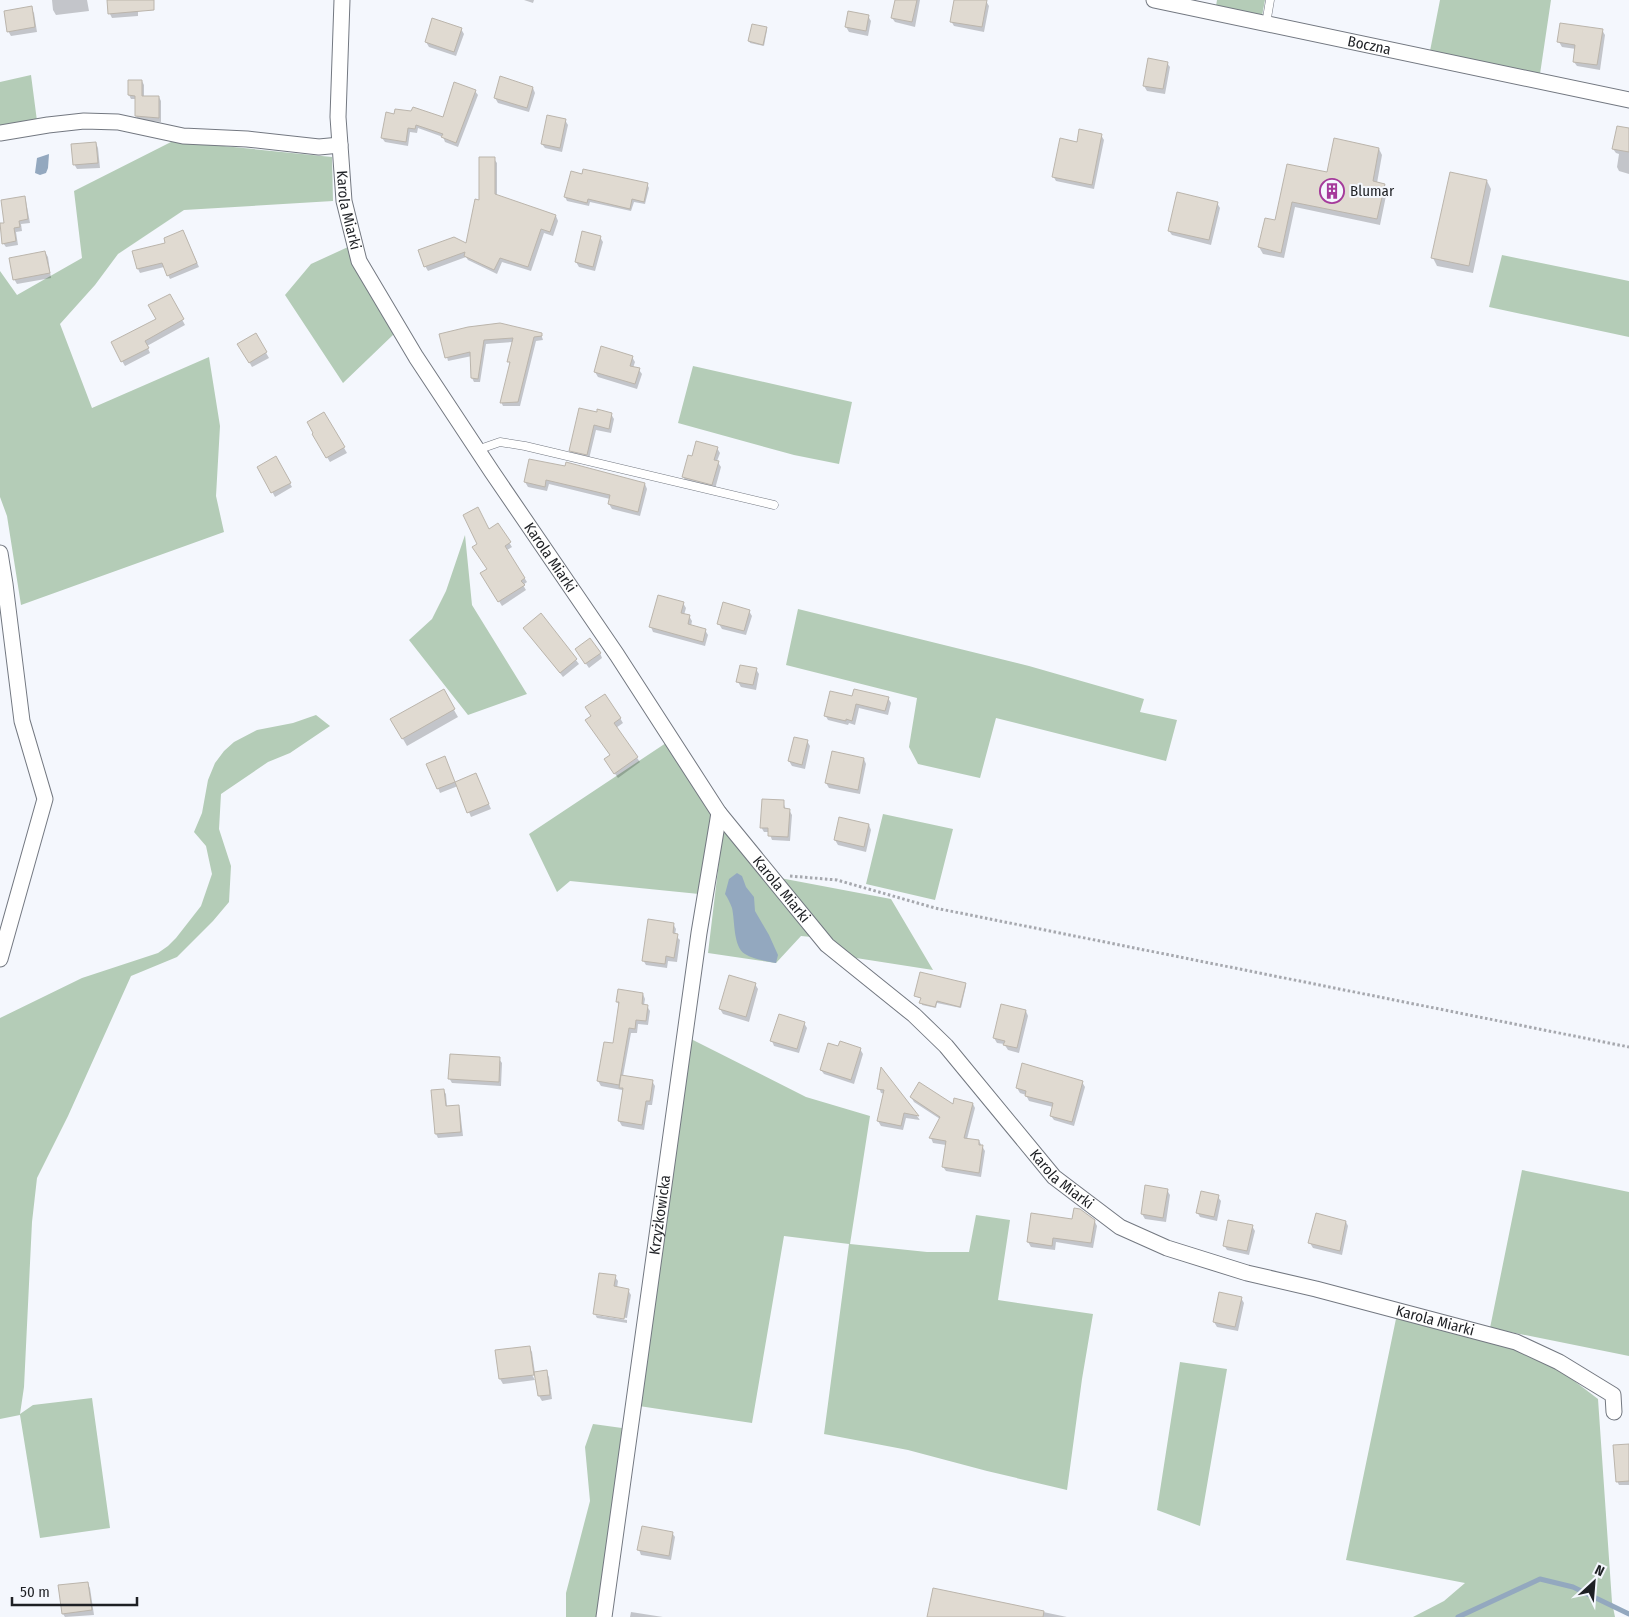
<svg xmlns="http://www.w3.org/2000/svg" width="1629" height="1617" font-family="'Fira Sans Condensed',sans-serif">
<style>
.green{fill:#b4ccb7}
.water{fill:#93a8bf}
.shadow{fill:#0003}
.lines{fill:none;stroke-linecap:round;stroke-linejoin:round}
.stream{stroke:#93a8bf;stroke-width:5}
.building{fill:#e0dad1;stroke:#bbb5ac}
.service-casing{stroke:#737881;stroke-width:9}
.minor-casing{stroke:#737881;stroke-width:17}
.path{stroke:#a6a8ae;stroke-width:3;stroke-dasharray:2.5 2.5;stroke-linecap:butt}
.service{stroke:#fff;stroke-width:8}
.minor{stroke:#fff;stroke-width:15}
.labels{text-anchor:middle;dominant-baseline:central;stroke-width:4;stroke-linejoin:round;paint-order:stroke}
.street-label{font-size:15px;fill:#1e2024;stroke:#f4f7fd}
.poi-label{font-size:15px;fill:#1e2024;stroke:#f4f7fd;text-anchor:start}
</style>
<rect width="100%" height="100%" fill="#f4f7fd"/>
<!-- green -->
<path class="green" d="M 1217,0 L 1265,0 L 1262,16 L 1216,6 Z
M 1440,0 L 1551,0 L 1540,74 L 1430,51 Z
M 31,75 L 37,121 L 0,127 L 0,82 Z
M 173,141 L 332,157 L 333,201 L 184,210 L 118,254 L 95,285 L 60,324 L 92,408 L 209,357 L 220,426 L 216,496 L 224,532 L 21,605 L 7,516 L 0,497 L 0,271 L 17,295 L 82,258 L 74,191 Z
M 348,247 L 394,334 L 343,383 L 285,295 L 311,264 Z
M 1502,255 L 1629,281 L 1629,337 L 1489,307 Z
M 693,366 L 852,402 L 839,464 L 794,455 L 678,423 Z
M 465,535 L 472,605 L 527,694 L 468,715 L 409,640 L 432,619 L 446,591 Z
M 798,609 L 1029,666 L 1144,699 L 1140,712 L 1177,720 L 1166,761 L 996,718 L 980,778 L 918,764 L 909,747 L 917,698 L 786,665 Z
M 316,715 L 330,726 L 290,753 L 268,762 L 221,794 L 219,829 L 231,866 L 229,902 L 213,921 L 177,957 L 131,976 L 68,1116 L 37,1178 L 32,1222 L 24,1387 L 20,1414 L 33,1405 L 92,1398 L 110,1528 L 40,1538 L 20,1415 L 0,1419 L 0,1018 L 82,978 L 158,953 L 168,946 L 176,938 L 201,906 L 212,874 L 206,846 L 194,832 L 202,813 L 208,780 L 215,763 L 224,751 L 234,742 L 257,730 L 293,723 Z
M 666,743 L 713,815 L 699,894 L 570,881 L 557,892 L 529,834 Z
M 883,814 L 953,829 L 935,900 L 866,884 Z
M 723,828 L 812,937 L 801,936 L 776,963 L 708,953 Z
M 780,878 L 891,899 L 933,970 L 856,958 L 830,940 Z
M 691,1039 L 806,1097 L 870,1116 L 850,1244 L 927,1252 L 969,1252 L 976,1215 L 1010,1220 L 998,1300 L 1093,1314 L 1082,1379 L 1067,1490 L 987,1471 L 908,1450 L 824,1434 L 849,1244 L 784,1236 L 752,1423 L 639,1406 Z
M 1522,1170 L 1629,1192 L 1629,1356 L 1490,1328 Z
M 1397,1314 L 1522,1347 L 1556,1367 L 1598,1399 L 1612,1602 L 1615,1617 L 1413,1617 L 1444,1601 L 1465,1583 L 1346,1560 Z
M 1180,1362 L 1227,1369 L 1200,1526 L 1157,1510 Z
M 593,1424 L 622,1428 L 611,1520 L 596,1617 L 566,1617 L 566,1593 L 590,1501 L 585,1447 Z"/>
<!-- water -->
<path class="water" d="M 49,154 L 48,168 L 46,173 L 40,175 L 35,173 L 37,158 Z
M 737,873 L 742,876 L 746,887 L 754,897 L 755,911 L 769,935 L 778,955 L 776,963 C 766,961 753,959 745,954 C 733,947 735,920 732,908 C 730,903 728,898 725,894 L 729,879 Z"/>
<!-- shadow -->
<path class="shadow" d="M 52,0 L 87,0 L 89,11 L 56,15 L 53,10 Z
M 108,0 L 151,0 L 138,9 L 138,16 L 112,18 L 110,14 Z
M 524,0 L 534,0 L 533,3 Z
M 896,0 L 920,0 L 915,27 L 895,22 L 892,18 Z
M 955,0 L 986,1 L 989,6 L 984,32 L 954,26 L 951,21 Z
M 31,8 L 34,13 L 37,32 L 11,36 L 8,31 Z
M 868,16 L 871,21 L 868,36 L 849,32 L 846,27 Z
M 766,28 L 767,30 L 764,46 L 750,43 L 749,41 Z
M 461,29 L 464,34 L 456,56 L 429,47 L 426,42 Z
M 1602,30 L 1605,35 L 1600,70 L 1577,66 L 1574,62 L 1576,49 L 1562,47 L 1559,42 Z
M 1167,63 L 1170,67 L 1165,94 L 1147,91 L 1144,86 Z
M 129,81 L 142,81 L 144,85 L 144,97 L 159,97 L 161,101 L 161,122 L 138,120 L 136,116 L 136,99 L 131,99 L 129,95 Z
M 533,88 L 535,93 L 529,112 L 498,103 L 495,98 Z
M 475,91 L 478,95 L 458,147 L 445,142 L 443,137 L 418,128 L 417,133 L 410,132 L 408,146 L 385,142 L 382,138 L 395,115 L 444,119 Z
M 565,120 L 568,125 L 562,152 L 545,148 L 542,144 Z
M 1629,129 L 1629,174 L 1619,171 L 1617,167 L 1619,154 L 1616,153 L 1613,149 Z
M 1101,135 L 1104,140 L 1094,189 L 1056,181 L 1053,176 Z
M 96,143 L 98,148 L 100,168 L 77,169 L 74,164 Z
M 1379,149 L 1382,155 L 1377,183 L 1384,185 L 1387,191 L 1380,225 L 1295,207 L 1284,258 L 1263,254 L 1259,247 L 1276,222 L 1288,165 L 1328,173 Z
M 494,159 L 497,163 L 497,196 L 556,216 L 558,221 L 553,236 L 544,233 L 531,271 L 502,262 L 497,274 L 468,260 L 466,257 L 428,271 L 425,266 L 467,245 Z
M 1487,181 L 1491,189 L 1473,273 L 1437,266 L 1433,258 Z
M 647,184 L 649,188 L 645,204 L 634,202 L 631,211 L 590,202 L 589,206 L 567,201 L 565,197 Z
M 24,198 L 26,201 L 30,223 L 21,224 L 22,231 L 16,232 L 18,245 L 6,247 L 3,243 L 6,224 Z
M 1217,203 L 1220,208 L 1211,245 L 1172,235 L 1169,231 Z
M 185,235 L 199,267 L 170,279 L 164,267 L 140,273 L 138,269 L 167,244 Z
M 600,237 L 603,242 L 595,271 L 579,267 L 576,262 Z
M 45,252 L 48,257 L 51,278 L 17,284 L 14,279 Z
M 169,295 L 185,325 L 147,346 L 150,353 L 125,366 L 122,361 L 158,320 Z
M 255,334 L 269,358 L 252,367 L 239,344 Z
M 541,334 L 543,340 L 536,341 L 520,406 L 503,406 L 501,402 L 511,365 L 509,361 L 513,342 L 486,344 L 480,382 L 474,382 L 472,378 L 472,356 L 448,361 L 441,335 Z
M 632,357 L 635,362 L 633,368 L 639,370 L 642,374 L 637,389 L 598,377 L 595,372 Z
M 324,414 L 347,453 L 330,462 L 313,435 Z
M 598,414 L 611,414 L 614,419 L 611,433 L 596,430 L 589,459 L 573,455 L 570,450 Z
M 717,448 L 720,453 L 717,461 L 721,467 L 715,489 L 686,481 L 683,477 Z
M 276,458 L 292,487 L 275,497 L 259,467 Z
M 530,460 L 645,484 L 647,489 L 640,516 L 612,509 L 609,504 L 610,499 L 549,484 L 547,491 L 528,487 L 525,482 Z
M 498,525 L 512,547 L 507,550 L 527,582 L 523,585 L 526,590 L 502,606 L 482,574 L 488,570 L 489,531 Z
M 683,603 L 686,608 L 684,615 L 689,616 L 692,621 L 691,626 L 705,630 L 708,635 L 705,646 L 653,632 L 651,627 Z
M 749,611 L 752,616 L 746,635 L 722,629 L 719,624 Z
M 541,615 L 579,664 L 563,677 L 528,633 Z
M 600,653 L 602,658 L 589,668 L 579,654 Z
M 756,669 L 759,674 L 756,690 L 741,687 L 738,682 Z
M 443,691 L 458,717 L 407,746 L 392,720 Z
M 853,698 L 888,698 L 891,703 L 888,715 L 859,708 L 855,725 L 849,723 L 848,725 L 828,720 L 825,715 Z
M 620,718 L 623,723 L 616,728 L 640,762 L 618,778 L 608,764 L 611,756 L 587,720 Z
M 807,741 L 810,746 L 805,769 L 792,766 L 789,761 Z
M 864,759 L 866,764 L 860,794 L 829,788 L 826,783 Z
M 447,763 L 455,783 L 476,774 L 491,809 L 471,817 L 458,786 L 440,793 L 438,788 Z
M 783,802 L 786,810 L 789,810 L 792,815 L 790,841 L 772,840 L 769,832 L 764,832 L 761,827 Z
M 869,825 L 871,830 L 866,852 L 838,845 L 835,840 Z
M 673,924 L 676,929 L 675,935 L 680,940 L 677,962 L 668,961 L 667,968 L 646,965 L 643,960 Z
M 755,984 L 758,989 L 749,1022 L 723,1014 L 720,1009 Z
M 965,984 L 966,986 L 961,1008 L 937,1003 L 936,1008 L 922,1005 L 922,999 L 915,996 Z
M 643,994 L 645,999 L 644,1005 L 647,1006 L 650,1011 L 648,1025 L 638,1024 L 637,1033 L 631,1033 L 623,1076 L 652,1081 L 655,1086 L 652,1105 L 648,1105 L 644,1130 L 622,1126 L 619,1121 L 624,1093 L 622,1090 L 601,1086 L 598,1081 L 614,1045 L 620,1006 L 617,1002 Z
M 1026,1011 L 1028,1016 L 1019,1053 L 1008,1050 L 1004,1044 L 997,1043 L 994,1038 Z
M 804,1023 L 807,1028 L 799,1053 L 774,1046 L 772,1041 Z
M 839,1047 L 860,1049 L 863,1054 L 854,1084 L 824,1074 L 821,1070 Z
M 499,1059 L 502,1063 L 501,1086 L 452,1083 L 449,1078 Z
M 882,1070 L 920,1120 L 906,1118 L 903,1130 L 881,1126 L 878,1121 L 885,1094 L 881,1093 L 879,1088 Z
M 1082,1082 L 1085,1087 L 1074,1126 L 1054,1120 L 1051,1116 L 1053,1107 L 1029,1101 L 1026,1095 L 1020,1093 L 1017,1088 Z
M 443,1090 L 446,1094 L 447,1107 L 458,1106 L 460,1110 L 463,1136 L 438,1138 L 436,1134 L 432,1091 Z
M 911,1097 L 954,1106 L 973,1104 L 975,1108 L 967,1139 L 979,1141 L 985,1151 L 981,1177 L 946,1171 L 943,1167 L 946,1145 L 933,1143 L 931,1138 L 940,1119 L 914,1102 Z
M 1167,1190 L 1170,1195 L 1166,1222 L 1145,1219 L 1142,1214 Z
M 1218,1197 L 1221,1201 L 1217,1221 L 1200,1217 L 1197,1212 Z
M 1094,1220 L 1097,1226 L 1093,1248 L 1056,1242 L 1055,1250 L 1031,1247 L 1028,1242 L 1074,1221 Z
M 1346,1222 L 1348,1226 L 1342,1255 L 1313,1248 L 1310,1243 Z
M 1252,1226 L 1255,1231 L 1249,1255 L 1227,1250 L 1224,1245 Z
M 615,1277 L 618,1281 L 617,1288 L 628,1290 L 631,1295 L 627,1318 L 595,1313 L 595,1315 L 627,1320 L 627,1323 L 597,1318 L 594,1313 Z
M 1241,1298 L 1244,1303 L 1238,1331 L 1217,1327 L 1214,1322 Z
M 529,1347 L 532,1352 L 535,1373 L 546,1372 L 549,1377 L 552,1399 L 542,1401 L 539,1396 L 536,1376 L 531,1369 L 529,1370 L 535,1380 L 503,1384 L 500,1379 Z
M 1629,1445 L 1629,1485 L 1619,1485 L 1617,1481 Z
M 672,1533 L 675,1537 L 671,1560 L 641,1555 L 639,1550 Z
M 87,1583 L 90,1588 L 94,1615 L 65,1617 L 63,1614 Z
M 934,1589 L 1067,1617 L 928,1617 Z
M 631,1612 L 663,1617 L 630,1617 Z"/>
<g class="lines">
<!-- stream -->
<path class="stream" d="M 1458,1617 L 1540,1579 L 1573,1587 L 1629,1614"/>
</g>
<!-- building -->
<path class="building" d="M 107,0 L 154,0 L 154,10 L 108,14 Z
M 895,0 L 917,0 L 912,22 L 891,18 Z
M 954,0 L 987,0 L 982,27 L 950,22 Z
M 32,6 L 35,27 L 7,32 L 4,11 Z
M 848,11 L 869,15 L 866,31 L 845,27 Z
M 432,18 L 462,28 L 454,52 L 425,42 Z
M 1560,23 L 1603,29 L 1597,65 L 1573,62 L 1575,45 L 1557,42 Z
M 752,24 L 767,27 L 763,45 L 748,41 Z
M 1148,58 L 1168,62 L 1163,89 L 1143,86 Z
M 500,76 L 533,87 L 527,108 L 494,98 Z
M 128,80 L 142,80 L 142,96 L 159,96 L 159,118 L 135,116 L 135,96 L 128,95 Z
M 454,82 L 476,90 L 456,143 L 441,137 L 443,134 L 416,125 L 415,129 L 408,128 L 406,142 L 381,138 L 386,112 L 394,114 L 395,109 L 411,111 L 413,107 L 443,117 Z
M 547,115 L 566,119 L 560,148 L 541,144 Z
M 1617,126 L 1629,128 L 1629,152 L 1612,149 Z
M 1079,129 L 1102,134 L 1092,185 L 1052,177 L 1060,138 L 1077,142 Z
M 1334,138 L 1379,148 L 1373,181 L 1385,184 L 1377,219 L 1292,202 L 1281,253 L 1258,247 L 1265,218 L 1275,220 L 1287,164 L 1327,172 Z
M 96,142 L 98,163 L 73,165 L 71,144 Z
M 479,157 L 495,157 L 495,194 L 556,215 L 550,232 L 541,229 L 528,267 L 500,258 L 494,270 L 464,256 L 465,252 L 424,267 L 418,250 L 454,237 L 466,243 L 475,199 L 479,200 Z
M 583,169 L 648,183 L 644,202 L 632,199 L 630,209 L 588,199 L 587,203 L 564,197 L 571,171 L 582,174 Z
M 1450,172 L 1487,180 L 1469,266 L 1431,258 Z
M 1177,192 L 1218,202 L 1209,240 L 1168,231 Z
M 25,196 L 28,219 L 19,221 L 20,227 L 14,228 L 16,241 L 2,244 L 0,223 L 4,223 L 1,200 Z
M 183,230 L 197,263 L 167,276 L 162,263 L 137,269 L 132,251 L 165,243 L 164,238 Z
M 582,231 L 601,236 L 593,267 L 575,262 Z
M 45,251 L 50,273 L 13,280 L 9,258 Z
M 170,294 L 184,319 L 145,341 L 149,348 L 121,362 L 111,342 L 156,319 L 148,305 Z
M 500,323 L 542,333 L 542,336 L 534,337 L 518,402 L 500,403 L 510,362 L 507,362 L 513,338 L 484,340 L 478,379 L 471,378 L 470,352 L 445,358 L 439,334 L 468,327 Z
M 256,333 L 267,352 L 249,363 L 237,344 Z
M 601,346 L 633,356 L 630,366 L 640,368 L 635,384 L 594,372 Z
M 579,408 L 597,412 L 597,409 L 612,413 L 609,429 L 594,425 L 587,455 L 569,451 Z
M 324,412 L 345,447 L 326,458 L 312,434 L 313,433 L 307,422 Z
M 696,441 L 718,447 L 714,460 L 719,461 L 712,485 L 682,477 L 688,455 L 692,456 Z
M 276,456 L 291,483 L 271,493 L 257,467 Z
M 529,459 L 565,466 L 566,462 L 645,483 L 638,512 L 608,504 L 610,495 L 546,480 L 545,487 L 524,482 Z
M 478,507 L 489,529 L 498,523 L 511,542 L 505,546 L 525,578 L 521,581 L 525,585 L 498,602 L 480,573 L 487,569 L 472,547 L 477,544 L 463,515 Z
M 658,595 L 684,602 L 681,613 L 690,615 L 688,624 L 706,629 L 703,642 L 649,627 Z
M 723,602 L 750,610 L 744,631 L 717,624 Z
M 541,613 L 577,659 L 560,673 L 523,628 Z
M 590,638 L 601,653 L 585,664 L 575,649 Z
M 740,665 L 757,668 L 753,685 L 736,682 Z
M 444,689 L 455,709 L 402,739 L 390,719 Z
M 854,689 L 889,697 L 885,711 L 856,704 L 852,721 L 846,719 L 846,721 L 824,716 L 830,691 L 852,696 Z
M 605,694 L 621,718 L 614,723 L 638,757 L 614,774 L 604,759 L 610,755 L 585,720 L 591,716 L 585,707 Z
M 794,737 L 808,740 L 802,765 L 788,761 Z
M 832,751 L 864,758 L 858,790 L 825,783 Z
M 445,756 L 455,782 L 437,789 L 426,764 Z
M 476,773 L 489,804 L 467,813 L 455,782 Z
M 762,799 L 784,800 L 784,808 L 790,809 L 788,837 L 768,836 L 768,828 L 760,828 Z
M 839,817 L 869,824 L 864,847 L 834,840 Z
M 648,919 L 674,923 L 673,933 L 678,934 L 674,958 L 666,956 L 665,964 L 642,961 Z
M 920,972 L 966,983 L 960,1007 L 937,1001 L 935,1007 L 919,1003 L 921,998 L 914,996 Z
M 729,975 L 756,983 L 746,1017 L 719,1009 Z
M 618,989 L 643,993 L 642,1004 L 648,1005 L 646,1021 L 636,1020 L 635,1029 L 629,1028 L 619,1085 L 597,1081 L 604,1042 L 613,1043 L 619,1002 L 616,1002 Z
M 1001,1004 L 1026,1010 L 1017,1048 L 1003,1045 L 1005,1041 L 993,1038 Z
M 779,1014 L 805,1022 L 797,1049 L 770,1041 Z
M 840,1041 L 861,1048 L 851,1080 L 820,1070 L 828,1043 L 838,1046 Z
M 450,1054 L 500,1057 L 499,1082 L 448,1079 Z
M 1022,1063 L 1083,1081 L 1072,1122 L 1050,1116 L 1053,1103 L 1025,1096 L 1026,1091 L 1016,1088 Z
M 881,1067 L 919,1116 L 904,1113 L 901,1126 L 877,1121 L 884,1090 L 877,1089 Z
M 621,1075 L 653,1080 L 650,1101 L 646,1101 L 642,1125 L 618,1121 L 623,1088 L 619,1088 Z
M 919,1082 L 953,1104 L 954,1098 L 973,1103 L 964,1138 L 979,1140 L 979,1145 L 983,1145 L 979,1173 L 942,1167 L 946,1141 L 929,1138 L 940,1117 L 910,1097 Z
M 444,1089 L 446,1106 L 459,1105 L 461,1132 L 435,1134 L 431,1090 Z
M 1145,1185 L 1168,1189 L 1163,1218 L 1141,1214 Z
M 1201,1191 L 1219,1195 L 1214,1217 L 1196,1213 Z
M 1074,1208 L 1080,1209 L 1095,1220 L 1091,1243 L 1053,1238 L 1052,1246 L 1027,1242 L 1031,1213 L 1072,1219 Z
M 1316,1213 L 1346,1221 L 1340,1251 L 1308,1243 Z
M 1228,1220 L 1253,1225 L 1247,1251 L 1223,1246 Z
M 599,1273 L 616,1275 L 614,1286 L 629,1289 L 624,1319 L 593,1314 Z
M 1219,1292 L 1242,1297 L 1235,1327 L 1213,1322 Z
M 530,1346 L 534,1375 L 499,1379 L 495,1350 Z
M 547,1370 L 550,1395 L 538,1396 L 534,1372 Z
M 1629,1444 L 1629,1481 L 1616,1482 L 1613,1445 Z
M 642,1526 L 673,1532 L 669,1556 L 637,1550 Z
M 88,1582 L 92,1610 L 62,1614 L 58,1585 Z
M 933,1588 L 1044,1611 L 1043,1617 L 927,1617 Z"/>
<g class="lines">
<defs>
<path id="service" d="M 1266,24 L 1270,0
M 477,450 L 500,442 L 525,446 L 774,505"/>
<g id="minor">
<path id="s1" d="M 342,0 L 338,117 L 344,201 L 359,261 L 416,357 L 492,472 L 617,655 L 719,813 L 827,945 L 914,1015 L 946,1046 L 1054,1177 L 1120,1227 L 1167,1248 L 1247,1273 L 1316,1289 L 1516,1342 L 1559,1362 L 1613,1395 L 1614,1412"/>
<path id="s2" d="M 1154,0 L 1629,100"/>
<path d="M 0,133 L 48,125 L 84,121 L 118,122 L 183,136 L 247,139 L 319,147 L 340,145"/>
<path d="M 0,553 L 5,584 L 22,721 L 45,799 L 0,959"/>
<path id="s3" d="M 604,1617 L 699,933 L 719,813"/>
</g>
</defs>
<!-- service casing -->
<use href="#service" class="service-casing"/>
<!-- minor casing -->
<use href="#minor" class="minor-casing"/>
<!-- path -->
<path class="path" d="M 790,876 L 837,880 L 935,908 L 1629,1047"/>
<!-- service -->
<use href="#service" class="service"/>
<!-- minor -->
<use href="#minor" class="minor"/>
</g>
<!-- icons -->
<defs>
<symbol id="building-ring" viewBox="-11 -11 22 22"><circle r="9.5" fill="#f4f7fd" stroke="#a53a9b" stroke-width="1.5"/><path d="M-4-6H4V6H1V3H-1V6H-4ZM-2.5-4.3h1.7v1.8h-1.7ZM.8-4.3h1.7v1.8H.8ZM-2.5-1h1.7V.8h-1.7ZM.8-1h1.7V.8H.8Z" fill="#a53a9b"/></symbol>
</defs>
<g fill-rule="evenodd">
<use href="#building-ring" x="1318" y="177" width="28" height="28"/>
</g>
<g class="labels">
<!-- street labels -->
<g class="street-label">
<text stroke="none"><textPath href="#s2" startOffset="220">Boczna</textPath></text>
<text stroke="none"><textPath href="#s1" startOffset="211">Karola Miarki</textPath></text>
<text stroke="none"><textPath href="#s1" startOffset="616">Karola Miarki</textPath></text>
<text stroke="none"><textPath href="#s1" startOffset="1021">Karola Miarki</textPath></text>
<text stroke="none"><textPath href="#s1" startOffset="1426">Karola Miarki</textPath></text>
<text stroke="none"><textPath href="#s3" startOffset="406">Krzyżkowicka</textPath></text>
<text stroke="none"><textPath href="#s1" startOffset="1831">Karola Miarki</textPath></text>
</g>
<!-- poi labels -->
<g class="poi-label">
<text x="1350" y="191">Blumar</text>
</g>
</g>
<!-- north arrow -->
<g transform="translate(1594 1582) rotate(26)" stroke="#f4f7fd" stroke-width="4" paint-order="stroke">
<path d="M0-4L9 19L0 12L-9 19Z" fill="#1e2024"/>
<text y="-8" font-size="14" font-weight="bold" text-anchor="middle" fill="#1e2024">N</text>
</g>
<!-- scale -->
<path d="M12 1597v8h125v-8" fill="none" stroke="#1e2024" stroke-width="2.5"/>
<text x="20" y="1597" font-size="15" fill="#1e2024" stroke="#f4f7fd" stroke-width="4" paint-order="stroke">50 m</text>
</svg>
